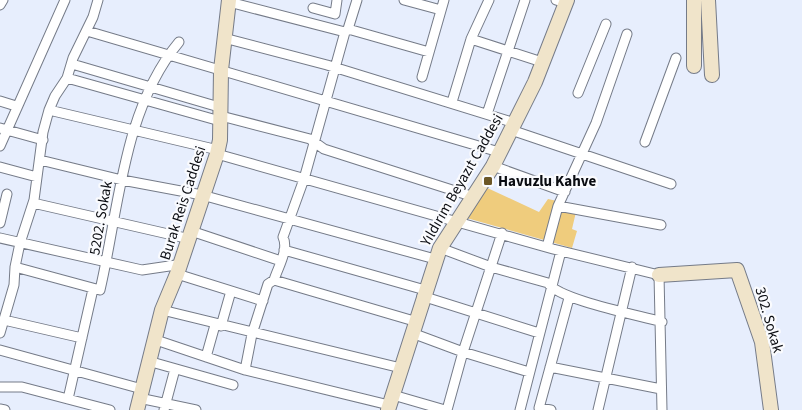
<svg xmlns="http://www.w3.org/2000/svg" width="802" height="410" font-family="'Source Sans 3',sans-serif">
<style>
.green{fill:#efcc7d}
.lines{fill:none;stroke-linecap:round;stroke-linejoin:round}
.street-casing{stroke:#757b88;stroke-width:11}
.secondary-casing{stroke:#757b88;stroke-width:16}
.street{stroke:#fff;stroke-width:9}
.secondary{stroke:#f0e4ca;stroke-width:14}
.poi-dot{fill:#6c5726;stroke:#fafbfe;stroke-width:2}
.labels{text-anchor:middle;dominant-baseline:central;stroke-width:4.5;stroke-linejoin:round;paint-order:stroke}
.street-label{font-size:15px;fill:#0a0c11;stroke:#fafbfe}
.poi-label{font-size:15px;font-weight:bold;fill:#0a0c11;stroke:#fafbfe;text-anchor:start}
</style>
<rect width="100%" height="100%" fill="#e7eefd"/>
<!-- green -->
<path class="green" d="M 483,186 L 539,212 L 548,199 L 557,201 L 576,212 L 572,229 L 577,231 L 572,248 L 463,217 Z"/>
<g class="lines">
<defs>
<path id="street" d="M 404,0 L 441,10
M 556,0 L 566,3
M 229,2 L 345,32 L 348,29 L 429,52
M 0,5 L 3,0
M 313,8 L 335,14 L 337,0
M 348,29 L 357,0
M 87,31 L 499,152
M 224,38 L 327,65 L 515,123
M 471,39 L 542,62
M 72,64 L 219,107
M 422,77 L 444,0
M 67,78 L 220,121
M 578,93 L 606,24
M 0,101 L 16,106
M 452,102 L 471,39 L 489,0
M 49,110 L 218,150
M 487,114 L 525,0
M 221,116 L 310,139 L 324,149 L 474,197
M 0,128 L 43,140
M 511,130 L 671,184
M 645,142 L 676,58
M 0,146 L 65,0
M 217,154 L 553,249 L 659,275 L 662,410
M 40,160 L 122,180 L 202,195 L 435,259
M 493,166 L 565,192
M 0,167 L 37,177
M 33,203 L 190,239
M 558,206 L 661,225
M 0,223 L 7,194
M 191,231 L 281,261
M 0,238 L 142,270 L 176,265 L 182,262
M 547,247 L 558,206 L 596,123 L 627,34
M 440,248 L 491,267 L 548,283 C 559,300 638,315 662,322
M 284,250 L 425,290
M 15,267 L 100,290 C 119,209 123,109 179,42
M 177,274 L 263,301
M 274,280 L 414,321
M 422,296 L 539,333
M 162,310 L 401,368
M 4,320 L 82,338
M 221,326 L 231,291
M 0,333 L 14,285 L 15,267 L 20,243 L 34,200 L 43,132 L 49,110 L 55,96 L 67,78 L 73,58 L 93,17 L 98,0
M 412,333 L 463,352 L 529,372
M 153,339 L 245,370 L 389,405
M 0,350 L 142,389
M 206,357 L 215,325
M 148,361 L 233,385
M 550,367 L 661,389
M 245,370 L 252,334 L 268,284 L 274,280 C 278,267 289,250 283,237 L 304,179 L 345,32
M 0,387 L 22,387 L 110,410
M 393,395 L 445,410
M 139,398 L 196,410
M 68,399 L 93,289
M 0,409 L 5,410
M 164,410 L 175,369
M 447,410 L 463,352 L 502,233
M 520,410 L 561,251
M 551,410 L 539,408 L 569,298
M 598,410 L 632,267"/>
<path id="secondary" d="M 694,0 L 694,66
M 708,0 L 712,75
M 659,275 L 737,270 L 762,342 L 771,410
M 137,410 L 162,310 L 177,274 L 217,154 L 220,140 L 221,70 L 229,0
M 388,410 L 440,248 L 493,166 L 535,82 L 567,0"/>
</defs>
<!-- street casing -->
<use href="#street" class="street-casing"/>
<!-- secondary casing -->
<use href="#secondary" class="secondary-casing"/>
<!-- street -->
<use href="#street" class="street"/>
<!-- secondary -->
<use href="#secondary" class="secondary"/>
</g>
<!-- markers -->
<rect class="poi-dot" x="483" y="176" width="10" height="10" rx="2.5"/>
<g class="labels">
<!-- street labels -->
<g class="street-label">
<text transform="translate(462 180) rotate(-60)">Yıldırım Beyazıt Caddesi</text>
<text transform="translate(183 203) rotate(-72)">Burak Reis Caddesi</text>
<text transform="translate(101 218) rotate(-80)">5202. Sokak</text>
<text transform="translate(769 320) rotate(74)">302. Sokak</text>
</g>
<!-- poi labels -->
<g class="poi-label">
<text x="498" y="181">Havuzlu Kahve</text>
</g>
</g>
</svg>
